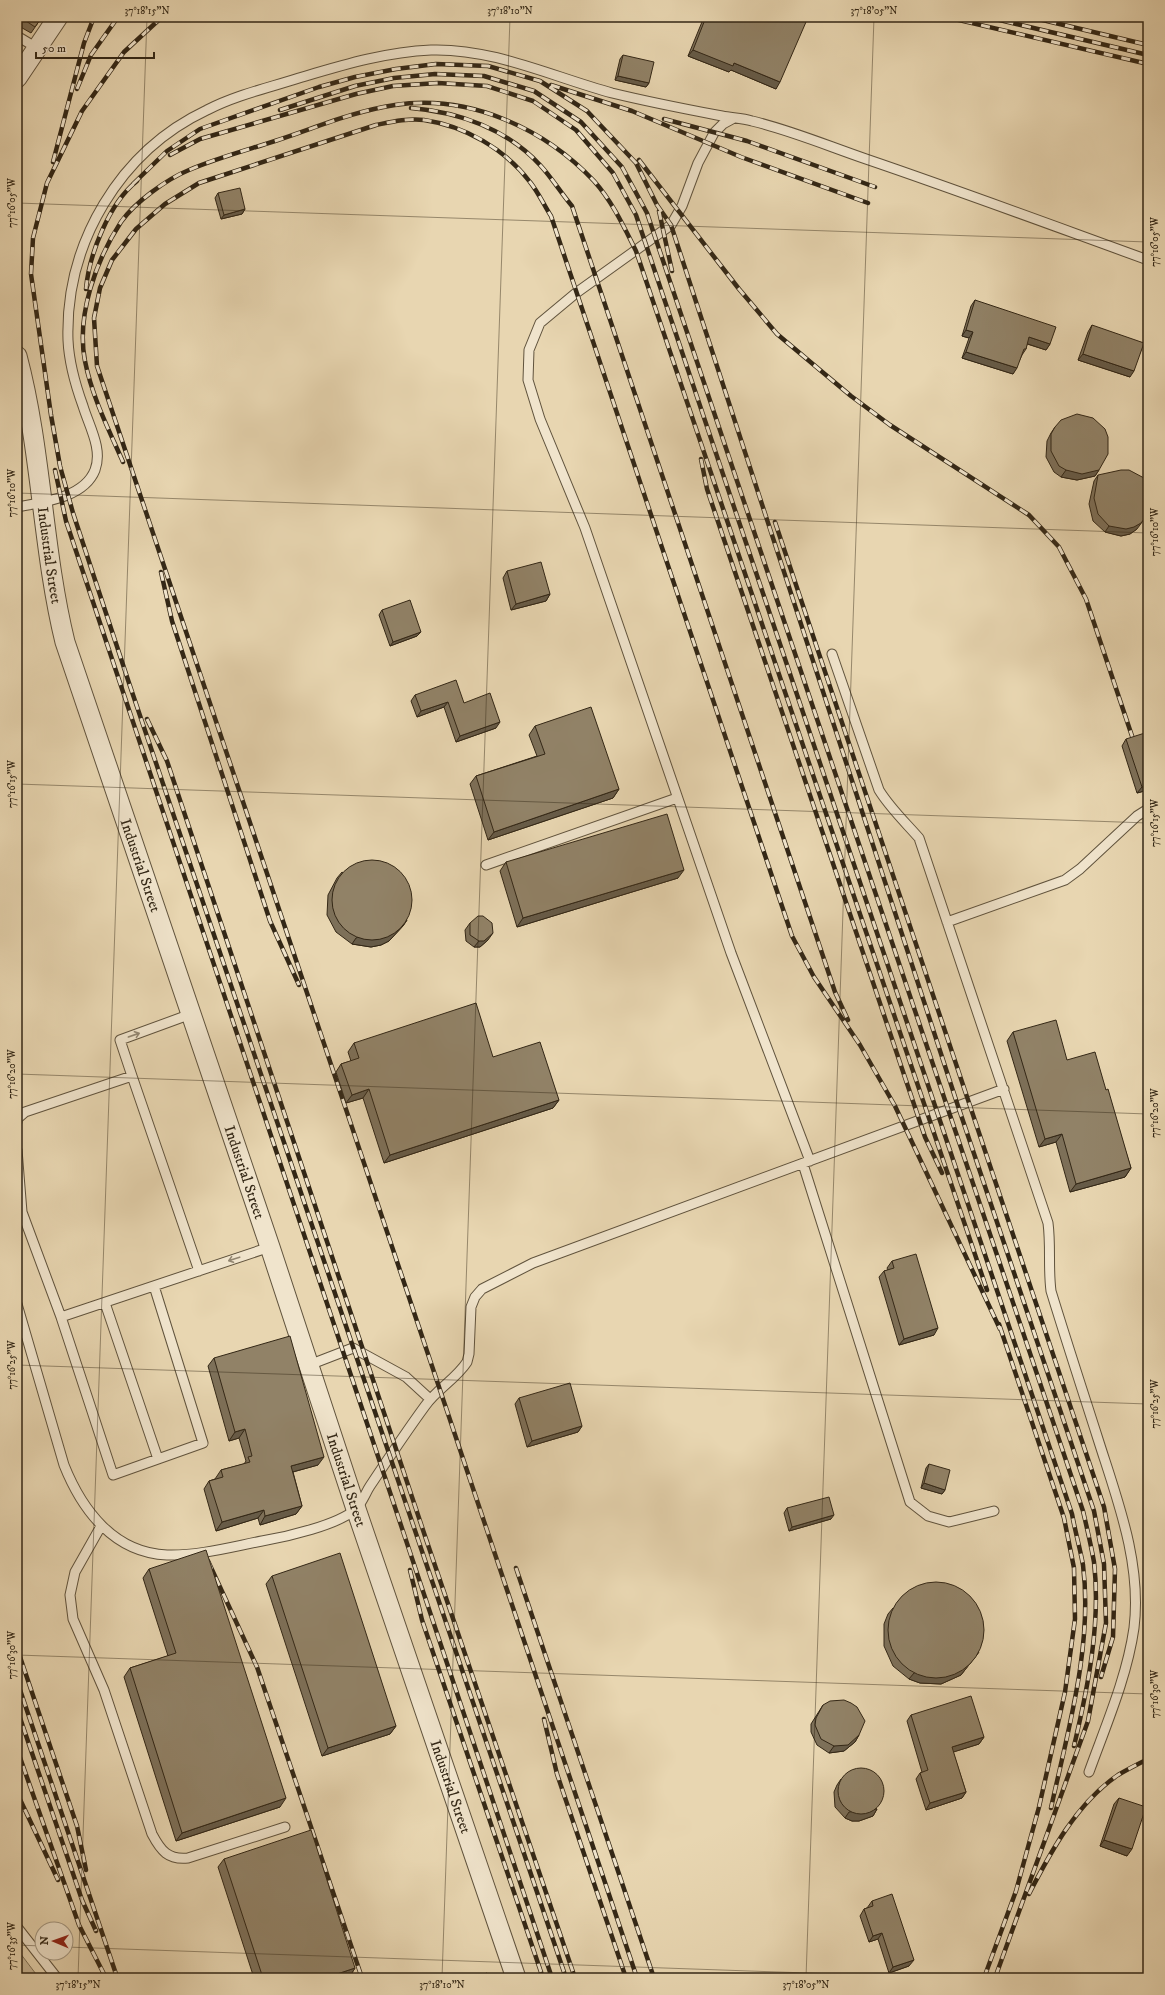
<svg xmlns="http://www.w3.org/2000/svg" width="1165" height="1995" font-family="'IM FELL DW Pica',serif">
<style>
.green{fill:#c9b897;stroke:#7e7056}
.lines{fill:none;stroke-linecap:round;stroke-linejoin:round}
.lane-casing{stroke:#60533d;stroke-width:11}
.street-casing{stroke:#60533d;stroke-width:21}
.lane{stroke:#f0e4cc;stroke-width:9}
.street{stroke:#f0e4cc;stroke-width:19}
.rail-casing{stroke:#332716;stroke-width:4.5}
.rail{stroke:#f0e4cc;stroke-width:3;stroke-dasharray:9;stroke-linecap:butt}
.wall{fill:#7d7059;stroke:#332716}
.shaded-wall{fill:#665b48;stroke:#332716}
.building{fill:#918267;stroke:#332716}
.oneway{stroke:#928671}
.ticks{fill:none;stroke:#332716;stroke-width:1;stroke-opacity:0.45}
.labels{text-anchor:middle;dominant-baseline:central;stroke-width:3.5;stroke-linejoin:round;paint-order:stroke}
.street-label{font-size:15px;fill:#332716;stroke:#f0e4cc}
.neatline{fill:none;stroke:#332716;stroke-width:1.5}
.ticks-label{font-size:10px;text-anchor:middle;fill:#332716}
</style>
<rect width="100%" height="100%" fill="#e8d6b1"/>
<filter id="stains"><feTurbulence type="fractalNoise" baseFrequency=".005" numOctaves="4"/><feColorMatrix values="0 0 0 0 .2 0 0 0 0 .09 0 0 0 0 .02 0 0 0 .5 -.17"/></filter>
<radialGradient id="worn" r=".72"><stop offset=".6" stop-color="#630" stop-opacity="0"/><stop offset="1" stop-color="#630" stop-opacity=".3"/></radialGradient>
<!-- green -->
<path class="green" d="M 17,1949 L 39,1978 L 17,1978 Z"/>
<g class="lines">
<defs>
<path id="lane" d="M 17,36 L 37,48
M 734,118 L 723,124 L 714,133 L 698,163 L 682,206 L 671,225 L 576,293 L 540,323 L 529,350 L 528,380 L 540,419 L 585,528 L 731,953 L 810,1161
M 17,507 C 43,502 84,498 95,470 C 103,449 89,426 83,406 C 75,384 69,363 68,340 C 65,243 120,151 207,110 C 236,95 268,88 299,78 C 343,65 385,52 431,50 C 493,48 553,77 612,93 C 649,102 685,109 722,116 C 732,118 742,118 752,121 C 790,130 828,146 866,159 C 960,191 1054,226 1148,260
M 832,654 L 879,790 C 890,808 905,822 919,838 L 1048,1223 C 1051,1246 1048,1268 1051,1291 C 1066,1340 1082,1389 1098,1439 C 1117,1499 1142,1563 1134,1628 C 1127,1677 1106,1725 1089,1772
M 486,865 L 677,798
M 947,922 L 1065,880 L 1080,869 L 1137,816 L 1148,809
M 132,1076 L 120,1040 L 191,1014
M 17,1122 L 17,1119 L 25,1112 L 132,1076 L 199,1271
M 17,1150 L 22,1212 L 61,1317 L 270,1247
M 803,1164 L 910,1502 L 928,1516 L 949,1522 L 994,1511
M 105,1303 L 158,1459
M 17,1304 L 64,1465 C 82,1510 114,1553 167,1555 C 198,1556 231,1547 262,1541 C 286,1537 338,1525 356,1509 C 362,1503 366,1492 370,1486 C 388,1459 406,1432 425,1406 C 437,1389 456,1379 467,1362 L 469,1354 L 471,1307 L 475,1297 L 482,1289 L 533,1263 L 1004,1089
M 61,1317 L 113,1475 L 203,1443 L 154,1286
M 309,1365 L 353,1348 L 406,1377 L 430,1399
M 101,1526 L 75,1572 L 70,1595 L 73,1619 L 104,1690 L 152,1834 C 161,1851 168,1860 188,1858 L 285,1827
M 17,1927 L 57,1978"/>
<g id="street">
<path d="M 17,78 L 58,17"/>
<path id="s1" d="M 17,356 C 42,450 42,548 65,642 L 270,1247 L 356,1509 L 516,1978"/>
</g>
</defs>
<!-- lane casing -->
<use href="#lane" class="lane-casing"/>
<!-- street casing -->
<use href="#street" class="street-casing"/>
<!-- lane -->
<use href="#lane" class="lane"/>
<!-- street -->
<use href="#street" class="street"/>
<defs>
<path id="rail" d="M 162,17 L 124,52 L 82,111 L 47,183 L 33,238 L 31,274 L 51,415 L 60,466 L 73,513 L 129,683 L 566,1978
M 946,17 L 1148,64
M 987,17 L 1148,55
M 1030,17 L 1148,45
M 551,85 L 632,111 L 741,157 L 868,203
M 77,89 L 91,55 L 118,17
M 411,108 C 459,112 507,129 540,165 C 552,178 561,193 572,206 L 835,992 L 848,1020
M 280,110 L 355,86 L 394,78 L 435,74 L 484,76 L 534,91 L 581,122 L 622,167 L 647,213 L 1083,1511 C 1087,1528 1091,1545 1094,1562 C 1101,1623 1088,1687 1074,1746
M 664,119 L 747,141 L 875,187
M 170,155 L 200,139 L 356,94 L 393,86 L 438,83 L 487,86 L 533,101 L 576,130 L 613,173 L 636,215 L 1072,1514 C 1075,1531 1080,1548 1083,1565 C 1093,1645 1068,1730 1051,1808
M 639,160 L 739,289 L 777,334 L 851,396 L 890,425 L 1029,515 L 1059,547 L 1086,599 L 1134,742
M 53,162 L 84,43 L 94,17
M 133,184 L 167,151 L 200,129 L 319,87 L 355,77 L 396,69 L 436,64 L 488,66 L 540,81 L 587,111 L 636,163 L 657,205 L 671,225 L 958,1106 L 1094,1511 L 1104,1564 L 1106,1623 L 1088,1721 L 995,1978
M 659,211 L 672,271
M 86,289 C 89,255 109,203 137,181
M 701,459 L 707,489 L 925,1137 L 942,1173
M 123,462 C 109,430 92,397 85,361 C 76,316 96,260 121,222 C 135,202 167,179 189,170 C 217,158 247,150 275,141 C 315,128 354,111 395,105 C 469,94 544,128 594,181 C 612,201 624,227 636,251 L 987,1290
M 55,470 L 66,521 L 552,1978
M 775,522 L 1104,1507 L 1115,1569 L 1113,1637 L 1101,1677
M 161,572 L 172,621 L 270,921 L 299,985
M 147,719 L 167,761 L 426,1539 L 575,1978
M 208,1561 L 257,1667 L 362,1978
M 516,1568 L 654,1978
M 410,1570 L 422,1620 L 543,1978
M 17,1648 L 77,1826 L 86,1870
M 17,1681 L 117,1977
M 17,1709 L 82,1900 L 96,1931
M 544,1719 L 557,1774 L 626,1978
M 17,1749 L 79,1925 L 106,1978
M 17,1793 L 58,1880
M 1029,1894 C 1051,1851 1077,1803 1118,1775 C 1128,1769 1138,1764 1148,1759
M 637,1978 L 97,366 L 94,318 L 100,288 L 112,260 L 136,229 L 165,204 L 199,183 L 376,125 C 391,122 408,118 424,120 C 465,126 505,149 530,182 C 538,192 544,205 551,216 L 792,936 L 814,977 L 860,1045 L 895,1106 L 1000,1329
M 984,1978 L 1016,1891 L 1039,1807 L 1065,1692 L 1075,1619 L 1074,1568 L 1064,1518 L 999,1324"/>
</defs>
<!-- rail casing -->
<use href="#rail" class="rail-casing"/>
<!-- rail -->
<use href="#rail" class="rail"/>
</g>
<!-- wall -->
<path class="wall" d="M 17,17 L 42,17 L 31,33 L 17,25 Z
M 704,17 L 796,17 L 776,89 L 731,70 L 729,72 L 688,56 Z
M 623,55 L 649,83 L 646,87 L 615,80 L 620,59 Z
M 218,193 L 245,209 L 242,214 L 221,219 L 215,198 Z
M 975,300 L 1050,344 L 1046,350 L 1027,344 L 1026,349 L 1022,355 L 1013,374 L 962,358 L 969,338 L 962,336 L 971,306 Z
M 1092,325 L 1130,377 L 1078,360 L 1088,332 Z
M 1055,427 L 1099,470 L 1095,476 L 1077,480 L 1061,477 L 1054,472 L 1046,457 L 1047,441 L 1051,433 Z
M 1098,475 L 1137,529 L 1130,534 L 1121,536 L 1105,532 L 1093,521 L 1089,504 L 1094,481 Z
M 507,571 L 550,594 L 546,601 L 511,610 L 503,578 Z
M 382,610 L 417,636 L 390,646 L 379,615 Z
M 415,695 L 464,703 L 496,728 L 456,742 L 444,707 L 417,717 L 411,701 Z
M 535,726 L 619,789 L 613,798 L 488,840 L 470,784 L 476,776 L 537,756 L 529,735 Z
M 1126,739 L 1148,790 L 1137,793 L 1122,746 Z
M 506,862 L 678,878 L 517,927 L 500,871 Z
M 342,872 L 407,920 L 403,926 L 389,941 L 381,945 L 371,947 L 352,944 L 336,932 L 327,915 L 328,895 L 337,878 Z
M 470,923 L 488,940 L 480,947 L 474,947 L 466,941 L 465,930 Z
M 1013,1032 L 1067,1060 L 1106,1090 L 1131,1168 L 1125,1177 L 1070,1192 L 1056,1142 L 1039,1147 L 1007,1041 Z
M 354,1043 L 493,1057 L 559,1100 L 553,1108 L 384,1163 L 363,1098 L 346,1103 L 336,1072 L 341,1064 L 351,1061 L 348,1052 Z
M 892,1261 L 934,1335 L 899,1345 L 879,1277 L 884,1271 L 888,1270 L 887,1268 Z
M 214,1358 L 318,1465 L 293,1472 L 302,1506 L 296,1514 L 260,1525 L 258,1518 L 216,1531 L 204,1489 L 209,1481 L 215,1479 L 221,1470 L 244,1464 L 246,1461 L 239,1438 L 229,1441 L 208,1366 Z
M 519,1398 L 582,1426 L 578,1432 L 527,1447 L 515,1404 Z
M 929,1464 L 945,1490 L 942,1494 L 921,1488 L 926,1468 Z
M 787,1508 L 831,1519 L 789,1531 L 784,1513 Z
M 149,1569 L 280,1807 L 176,1841 L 124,1677 L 130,1668 L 168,1656 L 143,1578 Z
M 272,1576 L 396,1726 L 390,1734 L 322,1756 L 266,1584 Z
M 893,1608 L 979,1652 L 961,1675 L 941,1684 L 920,1683 L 909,1679 L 893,1666 L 884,1646 L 884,1624 L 888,1614 Z
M 823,1705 L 859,1735 L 855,1742 L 844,1751 L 829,1753 L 817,1745 L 811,1732 L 811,1724 Z
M 911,1715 L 984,1737 L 979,1744 L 953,1752 L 966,1792 L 962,1798 L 926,1810 L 916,1779 L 920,1773 L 922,1772 L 907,1721 Z
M 841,1779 L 877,1809 L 873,1816 L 859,1821 L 852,1821 L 845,1818 L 835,1807 L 834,1792 L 837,1785 Z
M 1119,1798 L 1127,1856 L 1100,1846 L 1114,1804 Z
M 224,1859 L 355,1968 L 350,1976 L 344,1978 L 254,1978 L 218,1867 Z
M 872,1901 L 909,1966 L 889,1973 L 878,1939 L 869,1942 L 860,1916 L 864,1909 L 867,1908 Z"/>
<!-- shaded-wall -->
<path class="shaded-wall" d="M 693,50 L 734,63 L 780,82 L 776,89 L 731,70 L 729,72 L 688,56 Z
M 618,76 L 649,83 L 646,87 L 615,80 Z
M 245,209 L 242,214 L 221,219 L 224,215 Z
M 966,330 L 973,332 L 969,338 L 962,336 Z
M 1029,337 L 1050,344 L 1046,350 L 1025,343 Z
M 966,352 L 1017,368 L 1013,374 L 962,358 Z
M 1083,354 L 1134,371 L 1130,377 L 1078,360 Z
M 1066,470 L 1099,470 L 1095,476 L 1077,480 L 1061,477 Z
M 1148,514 L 1137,529 L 1130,534 L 1121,536 L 1105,532 L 1109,526 Z
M 550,594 L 546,601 L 511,610 L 516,604 Z
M 421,632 L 417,636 L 390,646 L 393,642 Z
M 448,702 L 444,707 L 417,717 L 421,711 Z
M 500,722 L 496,728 L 456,742 L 460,736 Z
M 1148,785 L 1148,790 L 1137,793 L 1142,787 Z
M 619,789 L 613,798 L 488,840 L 494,832 Z
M 684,870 L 678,878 L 517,927 L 523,918 Z
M 407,920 L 403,926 L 389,941 L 381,945 L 371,947 L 352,944 L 356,938 Z
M 493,933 L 488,940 L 480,947 L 474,947 L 479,941 Z
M 369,1089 L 363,1098 L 346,1103 L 352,1095 Z
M 559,1100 L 553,1108 L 384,1163 L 390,1155 Z
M 1062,1134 L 1056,1142 L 1039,1147 L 1045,1139 Z
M 1131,1168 L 1125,1177 L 1070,1192 L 1076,1184 Z
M 938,1328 L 934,1335 L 899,1345 L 904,1339 Z
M 582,1426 L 578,1432 L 527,1447 L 532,1441 Z
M 245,1429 L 239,1438 L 229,1441 L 235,1432 Z
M 324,1457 L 318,1465 L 285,1474 L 291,1466 Z
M 924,1483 L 945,1490 L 942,1494 L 921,1488 Z
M 302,1506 L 296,1514 L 260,1525 L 265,1516 Z
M 264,1510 L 258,1518 L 216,1531 L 222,1522 Z
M 834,1515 L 831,1519 L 789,1531 L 792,1527 Z
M 979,1652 L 961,1675 L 941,1684 L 920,1683 L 909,1679 L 914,1673 Z
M 396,1726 L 390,1734 L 322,1756 L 328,1748 Z
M 859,1735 L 855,1742 L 844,1751 L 829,1753 L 834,1746 Z
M 984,1737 L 979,1744 L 947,1754 L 952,1747 Z
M 966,1792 L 962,1798 L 926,1810 L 930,1803 Z
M 286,1798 L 280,1807 L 176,1841 L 182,1833 Z
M 877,1809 L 873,1816 L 859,1821 L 852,1821 L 845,1818 L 849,1812 Z
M 1104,1840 L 1132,1849 L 1127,1856 L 1100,1846 Z
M 882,1933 L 878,1939 L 869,1942 L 873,1936 Z
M 914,1960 L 909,1966 L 889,1973 L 893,1967 Z
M 355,1968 L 350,1976 L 344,1978 L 325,1978 Z"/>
<!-- building -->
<path class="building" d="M 20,17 L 42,17 L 35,27 Z
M 706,17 L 796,17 L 795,18 L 806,22 L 780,82 L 734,63 L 733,66 L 693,50 Z
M 623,55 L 654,62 L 649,83 L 618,76 Z
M 240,188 L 245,209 L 224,215 L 218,193 Z
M 975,300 L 1056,327 L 1050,344 L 1029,337 L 1026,349 L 1024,349 L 1017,368 L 966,352 L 973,332 L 966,330 Z
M 1092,325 L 1144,343 L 1134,371 L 1083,354 Z
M 1077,414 L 1093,418 L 1105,429 L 1108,437 L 1108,454 L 1099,470 L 1082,474 L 1066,470 L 1059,466 L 1051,451 L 1051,434 L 1055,427 L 1061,420 Z
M 1121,470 L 1129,470 L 1144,478 L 1148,483 L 1148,514 L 1141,523 L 1134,527 L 1126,529 L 1109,526 L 1098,514 L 1094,498 L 1098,475 Z
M 541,562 L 550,594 L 516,604 L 507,571 Z
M 410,600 L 421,632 L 393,642 L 382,610 Z
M 456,680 L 464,703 L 490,693 L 500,722 L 460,736 L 448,702 L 421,711 L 415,695 Z
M 591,707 L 619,789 L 494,832 L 476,776 L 545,754 L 535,726 Z
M 1148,732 L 1148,785 L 1142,787 L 1126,739 Z
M 667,814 L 684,870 L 523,918 L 506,862 Z
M332 900a40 40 0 1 1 80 0a40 40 0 1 1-80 0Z
M 478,916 L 483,916 L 492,923 L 493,933 L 484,941 L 479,941 L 470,935 L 470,923 Z
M 476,1003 L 493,1057 L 540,1042 L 559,1100 L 390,1155 L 369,1089 L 352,1095 L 341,1064 L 359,1058 L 354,1043 Z
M 1056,1020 L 1067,1060 L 1095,1052 L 1106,1090 L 1108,1089 L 1131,1168 L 1076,1184 L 1062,1134 L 1045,1139 L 1013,1032 Z
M 916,1254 L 938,1328 L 904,1339 L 884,1271 L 894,1268 L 892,1261 Z
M 290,1336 L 324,1457 L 291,1466 L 302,1506 L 265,1516 L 264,1510 L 222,1522 L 209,1481 L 223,1477 L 221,1470 L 250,1462 L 248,1457 L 252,1456 L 245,1429 L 235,1432 L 214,1358 Z
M 570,1383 L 582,1426 L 532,1441 L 519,1398 Z
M 929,1464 L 950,1470 L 945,1490 L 924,1483 Z
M 829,1497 L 834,1515 L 792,1527 L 787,1508 Z
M 206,1550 L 286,1798 L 182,1833 L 130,1668 L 176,1653 L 149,1569 Z
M 340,1553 L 396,1726 L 328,1748 L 272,1576 Z
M888 1630a48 48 0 1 1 96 0a48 48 0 1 1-96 0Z
M 971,1696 L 984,1737 L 952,1747 L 966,1792 L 930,1803 L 920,1773 L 928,1770 L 911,1715 Z
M 844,1700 L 851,1703 L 857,1707 L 865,1721 L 859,1735 L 848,1745 L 834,1746 L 821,1739 L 815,1725 L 816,1718 L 823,1705 L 830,1701 Z
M838 1791a23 23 0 1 1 46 0a23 23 0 1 1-46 0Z
M 1119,1798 L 1146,1807 L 1132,1849 L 1104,1840 Z
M 311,1830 L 355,1968 L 325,1978 L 263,1978 L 224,1859 Z
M 892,1894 L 914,1960 L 893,1967 L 882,1933 L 873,1936 L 864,1909 L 873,1906 L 872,1901 Z
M 487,1973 L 488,1978 L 471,1978 Z"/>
<!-- one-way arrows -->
<defs><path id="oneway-shaft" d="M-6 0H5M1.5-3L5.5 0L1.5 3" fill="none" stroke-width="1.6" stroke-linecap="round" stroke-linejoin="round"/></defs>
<g class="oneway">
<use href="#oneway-shaft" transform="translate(134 1035) rotate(-19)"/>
<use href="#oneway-shaft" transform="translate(234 1259) rotate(162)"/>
</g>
<!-- ticks -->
<path class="ticks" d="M 17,203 L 1148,242M 17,493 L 1148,533M 17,784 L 1148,823M 17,1074 L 1148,1114M 17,1365 L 1148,1404M 17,1655 L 1148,1694M 17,1945 L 42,1946M 66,1947 L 949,1978M 78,1978 L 147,17M 442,1978 L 510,17M 806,1978 L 874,17"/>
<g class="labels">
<!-- street labels -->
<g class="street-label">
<text stroke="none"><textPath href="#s1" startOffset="202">Industrial Street</textPath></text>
<text stroke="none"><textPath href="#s1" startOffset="526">Industrial Street</textPath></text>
<text stroke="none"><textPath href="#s1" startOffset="850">Industrial Street</textPath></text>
<text stroke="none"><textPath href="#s1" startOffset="1174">Industrial Street</textPath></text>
<text stroke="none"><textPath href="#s1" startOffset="1498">Industrial Street</textPath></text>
</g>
</g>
<!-- margin -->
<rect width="1165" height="1995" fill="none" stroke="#e8d6b1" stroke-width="44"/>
<!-- north arrow -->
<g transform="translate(54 1941) rotate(272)"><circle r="19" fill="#f0e4cc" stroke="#a49883"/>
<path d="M0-3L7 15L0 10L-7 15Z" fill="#8f2418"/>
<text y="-6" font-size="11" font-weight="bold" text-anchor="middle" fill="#332716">N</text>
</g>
<!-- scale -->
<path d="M36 52v6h118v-6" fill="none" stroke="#332716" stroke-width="2"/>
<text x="42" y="52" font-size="12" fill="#332716" stroke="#f0e4cc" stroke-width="3" paint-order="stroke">50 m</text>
<rect x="22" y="22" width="1121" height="1951" class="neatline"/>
<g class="ticks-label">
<text x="147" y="14">37°18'15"N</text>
<text x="510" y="14">37°18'10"N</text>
<text x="874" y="14">37°18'05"N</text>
<text transform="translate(11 203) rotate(-90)" y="4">77°16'05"W</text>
<text transform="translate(1154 242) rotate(-90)" y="4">77°16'05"W</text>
<text transform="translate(11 493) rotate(-90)" y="4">77°16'10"W</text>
<text transform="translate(1154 532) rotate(-90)" y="4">77°16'10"W</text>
<text transform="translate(11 784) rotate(-90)" y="4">77°16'15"W</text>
<text transform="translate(1154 823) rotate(-90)" y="4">77°16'15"W</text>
<text transform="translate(11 1074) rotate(-90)" y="4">77°16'20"W</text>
<text transform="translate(1154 1113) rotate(-90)" y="4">77°16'20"W</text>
<text transform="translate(11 1365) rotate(-90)" y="4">77°16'25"W</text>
<text transform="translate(1154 1404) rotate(-90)" y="4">77°16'25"W</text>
<text transform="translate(11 1655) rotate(-90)" y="4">77°16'30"W</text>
<text transform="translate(1154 1694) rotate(-90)" y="4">77°16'30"W</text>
<text transform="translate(11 1946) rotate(-90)" y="4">77°16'35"W</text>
<text x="78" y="1988">37°18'15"N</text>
<text x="442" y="1988">37°18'10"N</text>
<text x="806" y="1988">37°18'05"N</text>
</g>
<rect width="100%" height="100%" filter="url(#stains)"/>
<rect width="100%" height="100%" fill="url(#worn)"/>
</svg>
